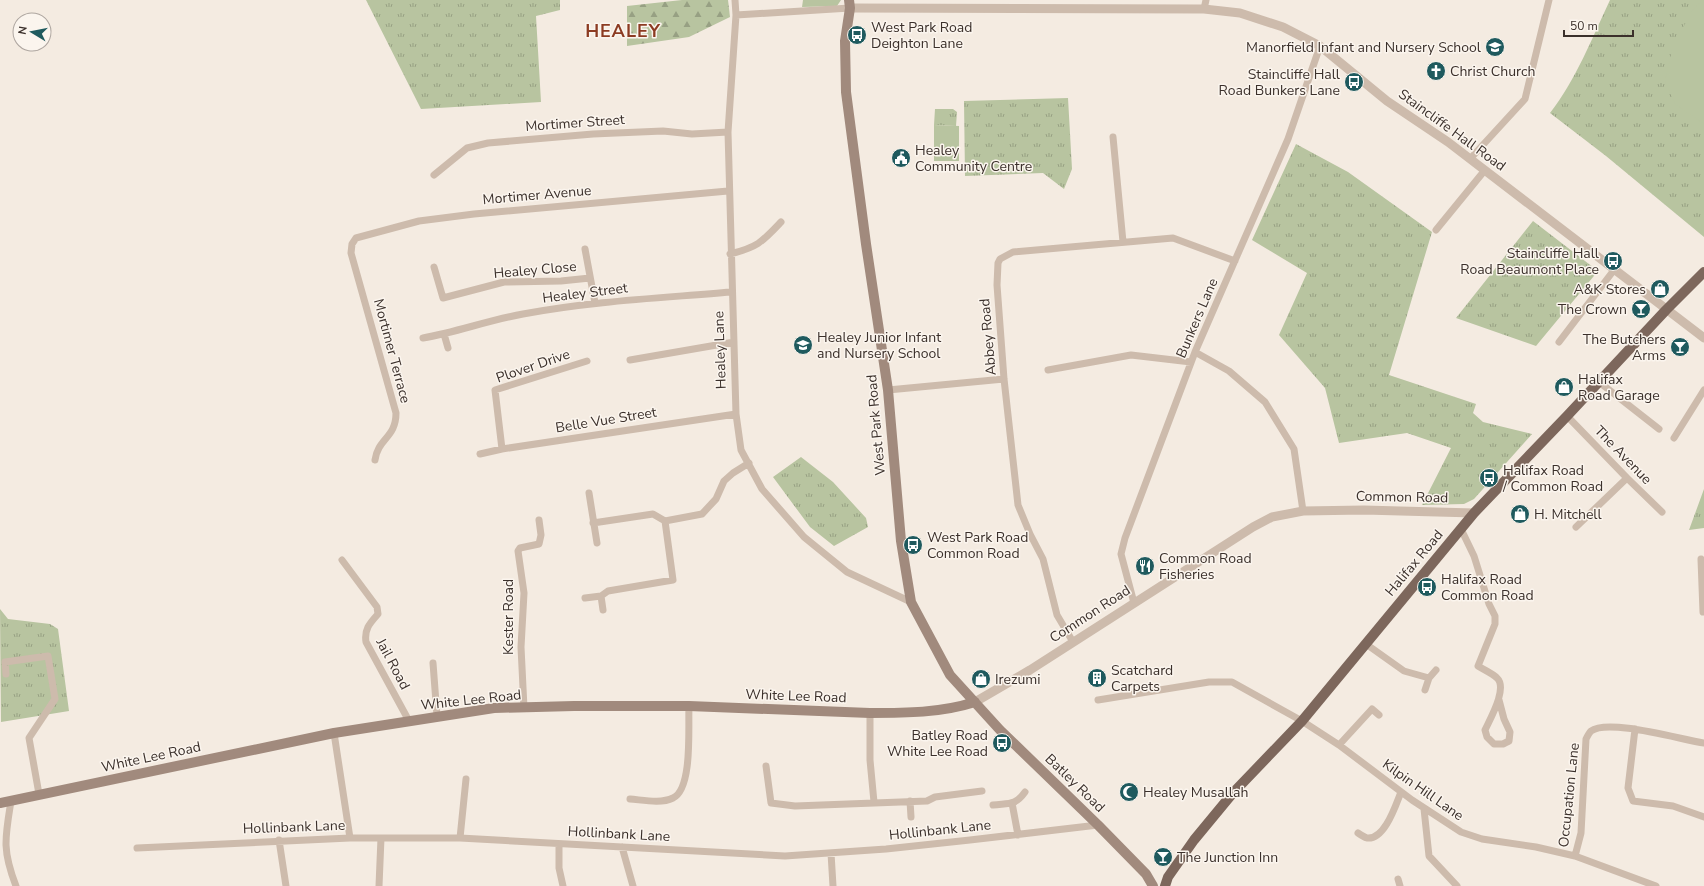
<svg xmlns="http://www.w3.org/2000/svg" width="1704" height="886" font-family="'Nunito Sans',sans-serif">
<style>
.grass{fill:url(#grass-tufts)}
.forest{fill:url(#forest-firs)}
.garden{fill:#b8c4a0}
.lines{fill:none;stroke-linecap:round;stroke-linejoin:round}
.minor{stroke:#cdbbac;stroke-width:7}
.tertiary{stroke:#cdbbac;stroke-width:9}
.secondary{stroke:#a18a7d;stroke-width:10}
.primary{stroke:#7d675c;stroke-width:10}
.labels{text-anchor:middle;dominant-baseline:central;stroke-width:3;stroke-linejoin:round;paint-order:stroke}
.poi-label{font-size:14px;fill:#3b302b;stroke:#fbf5ee;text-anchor:start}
.street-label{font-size:14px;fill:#3b302b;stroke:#fbf5ee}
.district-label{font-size:18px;font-weight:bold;letter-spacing:1px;fill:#8c3b22;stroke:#fbf5ee}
</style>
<defs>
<pattern id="grass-tufts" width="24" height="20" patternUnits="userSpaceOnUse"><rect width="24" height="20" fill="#b8c4a0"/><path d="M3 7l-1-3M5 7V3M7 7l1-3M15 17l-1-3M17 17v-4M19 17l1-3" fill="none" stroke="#97a083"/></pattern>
<pattern id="forest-firs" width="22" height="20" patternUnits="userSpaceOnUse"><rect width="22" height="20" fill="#b8c4a0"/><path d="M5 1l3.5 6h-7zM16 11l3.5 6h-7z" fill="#97a083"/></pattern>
</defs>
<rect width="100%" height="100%" fill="#f4ebe1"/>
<!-- grass -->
<path class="grass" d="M 366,0 L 560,0 L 560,10 L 536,16 L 541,102 L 421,109 Z
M 1610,0 L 1704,0 L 1704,237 L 1606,156 L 1550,113 C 1576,80 1592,38 1610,0 Z
M 1068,98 L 1072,169 L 1064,189 L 1043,173 L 965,176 L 964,101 Z
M 935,109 L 953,109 L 957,112 L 956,126 L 934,125 Z
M 1296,144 L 1348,172 L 1432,232 L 1389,375 L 1476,404 L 1473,413 L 1483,422 L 1532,434 L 1474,499 L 1464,504 L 1422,505 L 1451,448 L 1407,433 L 1339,443 L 1325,388 L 1279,335 L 1307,273 L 1252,240 Z
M 1533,221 L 1598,271 L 1536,346 L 1456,318 Z
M 801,457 L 833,482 L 866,518 L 868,527 L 834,546 L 810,527 L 773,477 Z
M 1704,489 L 1704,528 L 1689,530 Z
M 0,609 L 8,619 L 50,624 L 58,629 L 69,711 L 1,722 Z"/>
<!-- forest -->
<path class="forest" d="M 682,0 L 728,0 L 730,17 L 689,37 L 627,46 L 627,6 Z"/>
<!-- garden -->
<path class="garden" d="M 803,0 L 841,0 L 837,6 L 802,7 Z
M 1702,0 L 1704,0 L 1704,124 L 1675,104 L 1665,81 L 1672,50 L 1691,12 Z
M 934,125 L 959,126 L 959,161 L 934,161 Z"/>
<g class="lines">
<!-- minor -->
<path class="minor" d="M 735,0 L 736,15 L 728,132 L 736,414 L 741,450 L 762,489 L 804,537 L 847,572 L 911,602
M 1204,9 L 1206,0
M 736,15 L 850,8
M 1113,137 L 1123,242
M 1470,159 L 1525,99 L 1549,0
M 434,175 L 467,148 L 488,143 L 593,134 L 663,131 L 692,134 L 728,132
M 1436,230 L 1485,170
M 585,249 L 595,303
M 730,254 C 758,247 762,242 781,222
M 434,267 L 443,298 L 504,282 L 561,281 L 590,278
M 444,334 L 448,348
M 423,338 C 457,332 489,320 523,314 C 592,301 662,298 731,292
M 1559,342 L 1614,270
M 1195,352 L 1229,371 L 1265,402 L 1294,449 L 1303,511
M 630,360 L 734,342
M 1048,370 L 1131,355 L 1191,362
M 1599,382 L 1659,429
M 888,390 L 1004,379
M 1567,416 L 1627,478 L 1662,512
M 1674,438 L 1704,390
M 502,449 L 495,390 L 587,361
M 480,454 L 502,449 L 736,414
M 375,460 C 378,438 396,438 396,413 L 351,253 L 352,244 L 356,238 L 419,221 L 474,214 L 728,191
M 589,493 L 597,543
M 593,523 L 653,514 L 665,521 L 702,514 L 716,499 L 724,481 L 733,473 L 749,463
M 1576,527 L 1627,478
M 1461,529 L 1474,556 L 1489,604 L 1495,616 L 1495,624 L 1478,666 C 1484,670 1492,673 1497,678 C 1508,688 1490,719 1485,730 L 1487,737 L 1494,744 L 1503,744 L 1509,741 L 1510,732 L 1504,719 L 1499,700
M 1701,559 L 1703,612 L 1704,612
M 342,560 L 377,607 L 378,614 C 370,623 364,629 366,642 L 409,721
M 601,596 L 603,610
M 585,598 L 601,596 L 608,591 L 673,580 L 665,521
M 1134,603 L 1121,554 L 1125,538 L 1195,352 L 1288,139 L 1320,46
M 1073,642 L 1057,615 L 1043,559 L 1030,534 L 1018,505 L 1004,379 L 997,285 L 998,263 L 1000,259 L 1013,252 L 1173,238 L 1235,261
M 1366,644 L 1404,671 L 1429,678
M 433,663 L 437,716
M 6,674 L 5,662 L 48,656 L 55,699 L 29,738 L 39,794
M 1425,690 L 1429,678 L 1436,670
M 1098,700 L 1209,682 L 1232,682 L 1302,721 L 1339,745 L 1412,800 L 1461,832 L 1482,839 L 1536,847 L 1575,856 L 1656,886
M 524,708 L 521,647 L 524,593 L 518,551 L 520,548 L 539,544 L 541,535 L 539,520
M 870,713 L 870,760 L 874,802
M 1635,729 L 1628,788 L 1633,801 L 1673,806 L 1704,817
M 334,733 L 350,838
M 1339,745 L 1372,709 L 1379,715
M 766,766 L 771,803 L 795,806 L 927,801 L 935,797 L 982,791
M 630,799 C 643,800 661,804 673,798 C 693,789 688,726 689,706
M 11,801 C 5,838 2,850 16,886
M 910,801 L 911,817
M 1012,803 L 1018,835
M 993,805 C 1009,803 1015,806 1025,792
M 1424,809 L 1429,856 L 1457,886
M 1358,833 C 1361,835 1364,837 1367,838 C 1385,840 1396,804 1401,792
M 460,838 L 466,779
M 279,840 L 286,886
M 559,844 L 559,868 L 563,886
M 622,847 L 633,886
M 137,848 L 350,838 L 460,838 L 785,856 L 886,849 L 970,840 L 1098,825
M 831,853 L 833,886
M 1575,856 L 1581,833 L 1586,739 C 1587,737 1589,733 1591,731 C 1608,718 1682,740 1704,743
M 1398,879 L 1400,886
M 379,886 L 381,838"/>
<!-- tertiary -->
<path class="tertiary" d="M 850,8 L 1204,9 L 1240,13 L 1283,27 L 1320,46 L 1387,101 L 1448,142 L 1704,338
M 975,702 L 1030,670 L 1253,527 L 1272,517 L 1303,511 L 1364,510 L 1474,513"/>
<!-- secondary -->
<path class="secondary" d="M 849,0 L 850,8 L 845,41 L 846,92 L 866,244 L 888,390 L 901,541 L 911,602 L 950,675 L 1000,730 L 1098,825 L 1146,874 L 1153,886
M 0,803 L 334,733 L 494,708 L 574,706 L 689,706 L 870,713 C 905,713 941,713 975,702"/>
<!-- primary -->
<path class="primary" d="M 1165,886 L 1168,877 L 1194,840 L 1232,794 L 1302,721 L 1474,513 L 1567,416 L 1666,310 L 1704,272"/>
</g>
<!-- icons -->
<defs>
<symbol id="bus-disc" viewBox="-11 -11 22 22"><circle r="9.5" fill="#1f5a5e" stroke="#fbf5ee"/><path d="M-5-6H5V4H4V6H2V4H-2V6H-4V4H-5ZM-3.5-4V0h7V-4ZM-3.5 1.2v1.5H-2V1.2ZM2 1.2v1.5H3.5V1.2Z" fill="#fff"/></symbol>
<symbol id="school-disc" viewBox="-11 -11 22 22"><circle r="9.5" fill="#1f5a5e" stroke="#fbf5ee"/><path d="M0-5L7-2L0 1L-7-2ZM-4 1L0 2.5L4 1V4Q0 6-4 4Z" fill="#fff"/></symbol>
<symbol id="church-disc" viewBox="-11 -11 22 22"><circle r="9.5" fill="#1f5a5e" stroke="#fbf5ee"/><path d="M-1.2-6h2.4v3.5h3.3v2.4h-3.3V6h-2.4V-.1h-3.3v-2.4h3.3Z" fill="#fff"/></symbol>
<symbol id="civic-disc" viewBox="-11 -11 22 22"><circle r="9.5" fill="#1f5a5e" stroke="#fbf5ee"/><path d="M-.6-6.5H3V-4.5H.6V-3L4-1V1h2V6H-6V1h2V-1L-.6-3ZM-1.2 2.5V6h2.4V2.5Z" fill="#fff"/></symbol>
<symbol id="shop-disc" viewBox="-11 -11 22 22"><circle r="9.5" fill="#1f5a5e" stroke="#fbf5ee"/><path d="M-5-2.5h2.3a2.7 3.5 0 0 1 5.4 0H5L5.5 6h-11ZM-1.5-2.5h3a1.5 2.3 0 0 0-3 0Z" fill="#fff"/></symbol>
<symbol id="bar-disc" viewBox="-11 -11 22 22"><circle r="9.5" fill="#1f5a5e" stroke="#fbf5ee"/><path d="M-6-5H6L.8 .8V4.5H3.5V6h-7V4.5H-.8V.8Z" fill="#fff"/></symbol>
<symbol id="restaurant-disc" viewBox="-11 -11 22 22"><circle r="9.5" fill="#1f5a5e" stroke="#fbf5ee"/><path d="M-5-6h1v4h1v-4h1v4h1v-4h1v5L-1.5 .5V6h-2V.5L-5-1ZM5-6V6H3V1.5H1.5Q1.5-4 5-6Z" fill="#fff"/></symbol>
<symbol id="building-disc" viewBox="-11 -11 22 22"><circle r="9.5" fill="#1f5a5e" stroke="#fbf5ee"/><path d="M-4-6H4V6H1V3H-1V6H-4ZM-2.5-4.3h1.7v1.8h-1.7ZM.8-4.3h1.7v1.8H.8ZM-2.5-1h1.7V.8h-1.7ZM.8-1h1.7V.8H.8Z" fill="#fff"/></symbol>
<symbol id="mosque-disc" viewBox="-11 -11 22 22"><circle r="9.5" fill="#1f5a5e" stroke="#fbf5ee"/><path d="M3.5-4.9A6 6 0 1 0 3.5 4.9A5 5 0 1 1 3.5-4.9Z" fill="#fff"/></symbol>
</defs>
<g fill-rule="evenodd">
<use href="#bus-disc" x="846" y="24" width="22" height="22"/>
<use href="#school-disc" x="1484" y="36" width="22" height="22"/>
<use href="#church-disc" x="1425" y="60" width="22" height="22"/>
<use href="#bus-disc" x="1343" y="71" width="22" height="22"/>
<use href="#civic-disc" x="890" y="147" width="22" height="22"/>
<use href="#bus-disc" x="1602" y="250" width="22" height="22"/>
<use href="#shop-disc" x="1649" y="278" width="22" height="22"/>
<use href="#bar-disc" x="1630" y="298" width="22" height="22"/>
<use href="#school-disc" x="792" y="334" width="22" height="22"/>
<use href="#bar-disc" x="1669" y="336" width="22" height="22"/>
<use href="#shop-disc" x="1553" y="376" width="22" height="22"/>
<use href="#bus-disc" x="1478" y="467" width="22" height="22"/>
<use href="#shop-disc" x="1509" y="503" width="22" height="22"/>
<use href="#bus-disc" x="902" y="534" width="22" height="22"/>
<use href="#restaurant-disc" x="1134" y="555" width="22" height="22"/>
<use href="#bus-disc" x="1416" y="576" width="22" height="22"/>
<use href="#building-disc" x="1086" y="667" width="22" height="22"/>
<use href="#shop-disc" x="970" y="668" width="22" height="22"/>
<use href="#bus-disc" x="991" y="732" width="22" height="22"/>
<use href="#mosque-disc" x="1118" y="781" width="22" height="22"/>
<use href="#bar-disc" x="1152" y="846" width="22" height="22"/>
</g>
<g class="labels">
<!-- poi labels -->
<g class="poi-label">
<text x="871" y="27">West Park Road<tspan x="871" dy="16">Deighton Lane</tspan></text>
<text x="1481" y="47" text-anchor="end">Manorfield Infant and Nursery School</text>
<text x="1450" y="71">Christ Church</text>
<text x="1340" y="74" text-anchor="end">Staincliffe Hall<tspan x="1340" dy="16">Road Bunkers Lane</tspan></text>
<text x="915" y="150">Healey<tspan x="915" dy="16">Community Centre</tspan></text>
<text x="1599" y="253" text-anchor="end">Staincliffe Hall<tspan x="1599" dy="16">Road Beaumont Place</tspan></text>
<text x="1646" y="289" text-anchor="end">A&amp;K Stores</text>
<text x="1627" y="309" text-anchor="end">The Crown</text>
<text x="817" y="337">Healey Junior Infant<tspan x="817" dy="16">and Nursery School</tspan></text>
<text x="1666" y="339" text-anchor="end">The Butchers<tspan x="1666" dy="16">Arms</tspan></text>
<text x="1578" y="379">Halifax<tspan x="1578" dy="16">Road Garage</tspan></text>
<text x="1503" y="470">Halifax Road<tspan x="1503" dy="16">/ Common Road</tspan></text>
<text x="1534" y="514">H. Mitchell</text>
<text x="927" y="537">West Park Road<tspan x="927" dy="16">Common Road</tspan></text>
<text x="1159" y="558">Common Road<tspan x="1159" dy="16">Fisheries</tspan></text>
<text x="1441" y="579">Halifax Road<tspan x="1441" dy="16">Common Road</tspan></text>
<text x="1111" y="670">Scatchard<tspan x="1111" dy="16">Carpets</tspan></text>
<text x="995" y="679">Irezumi</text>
<text x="988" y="735" text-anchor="end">Batley Road<tspan x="988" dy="16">White Lee Road</tspan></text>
<text x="1143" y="792">Healey Musallah</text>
<text x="1177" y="857">The Junction Inn</text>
</g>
<!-- street labels -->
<g class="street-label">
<text transform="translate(575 123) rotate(-4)">Mortimer Street</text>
<text transform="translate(1452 130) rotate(36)">Staincliffe Hall Road</text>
<text transform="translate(537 195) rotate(-5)">Mortimer Avenue</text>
<text transform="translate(535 270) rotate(-5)">Healey Close</text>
<text transform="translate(585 293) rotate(-7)">Healey Street</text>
<text transform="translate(1197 318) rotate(-67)">Bunkers Lane</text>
<text transform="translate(988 337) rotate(-95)">Abbey Road</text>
<text transform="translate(720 350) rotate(-92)">Healey Lane</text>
<text transform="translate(392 351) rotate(75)">Mortimer Terrace</text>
<text transform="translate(533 366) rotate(-19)">Plover Drive</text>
<text transform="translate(606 420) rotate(-9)">Belle Vue Street</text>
<text transform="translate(876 425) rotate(-95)">West Park Road</text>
<text transform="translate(1623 455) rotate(46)">The Avenue</text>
<text transform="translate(1402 497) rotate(1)">Common Road</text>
<text transform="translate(1414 563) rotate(-50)">Halifax Road</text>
<text transform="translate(1090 614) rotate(-33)">Common Road</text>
<text transform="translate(508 617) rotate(-90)">Kester Road</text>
<text transform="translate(393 664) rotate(62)">Jail Road</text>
<text transform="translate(796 696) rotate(2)">White Lee Road</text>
<text transform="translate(471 700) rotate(-6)">White Lee Road</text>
<text transform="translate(151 757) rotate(-12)">White Lee Road</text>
<text transform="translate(1075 783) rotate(44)">Batley Road</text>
<text transform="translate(1423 790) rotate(35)">Kilpin Hill Lane</text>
<text transform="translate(1569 795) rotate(-84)">Occupation Lane</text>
<text transform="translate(294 827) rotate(-2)">Hollinbank Lane</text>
<text transform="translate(940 830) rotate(-6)">Hollinbank Lane</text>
<text transform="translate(619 834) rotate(3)">Hollinbank Lane</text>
</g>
<!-- district labels -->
<g class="district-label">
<text x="623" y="31">HEALEY</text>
</g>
</g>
<!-- north arrow -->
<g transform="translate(32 32) rotate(280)"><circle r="19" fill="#fbf5ee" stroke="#aea6a0"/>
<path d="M0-3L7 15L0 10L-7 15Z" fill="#1f5a5e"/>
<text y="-6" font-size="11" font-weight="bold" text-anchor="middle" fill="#3b302b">N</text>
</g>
<!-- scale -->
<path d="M1564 30v6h69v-6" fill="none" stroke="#3b302b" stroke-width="2"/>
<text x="1570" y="30" font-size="12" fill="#3b302b" stroke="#fbf5ee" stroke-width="3" paint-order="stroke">50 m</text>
</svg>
